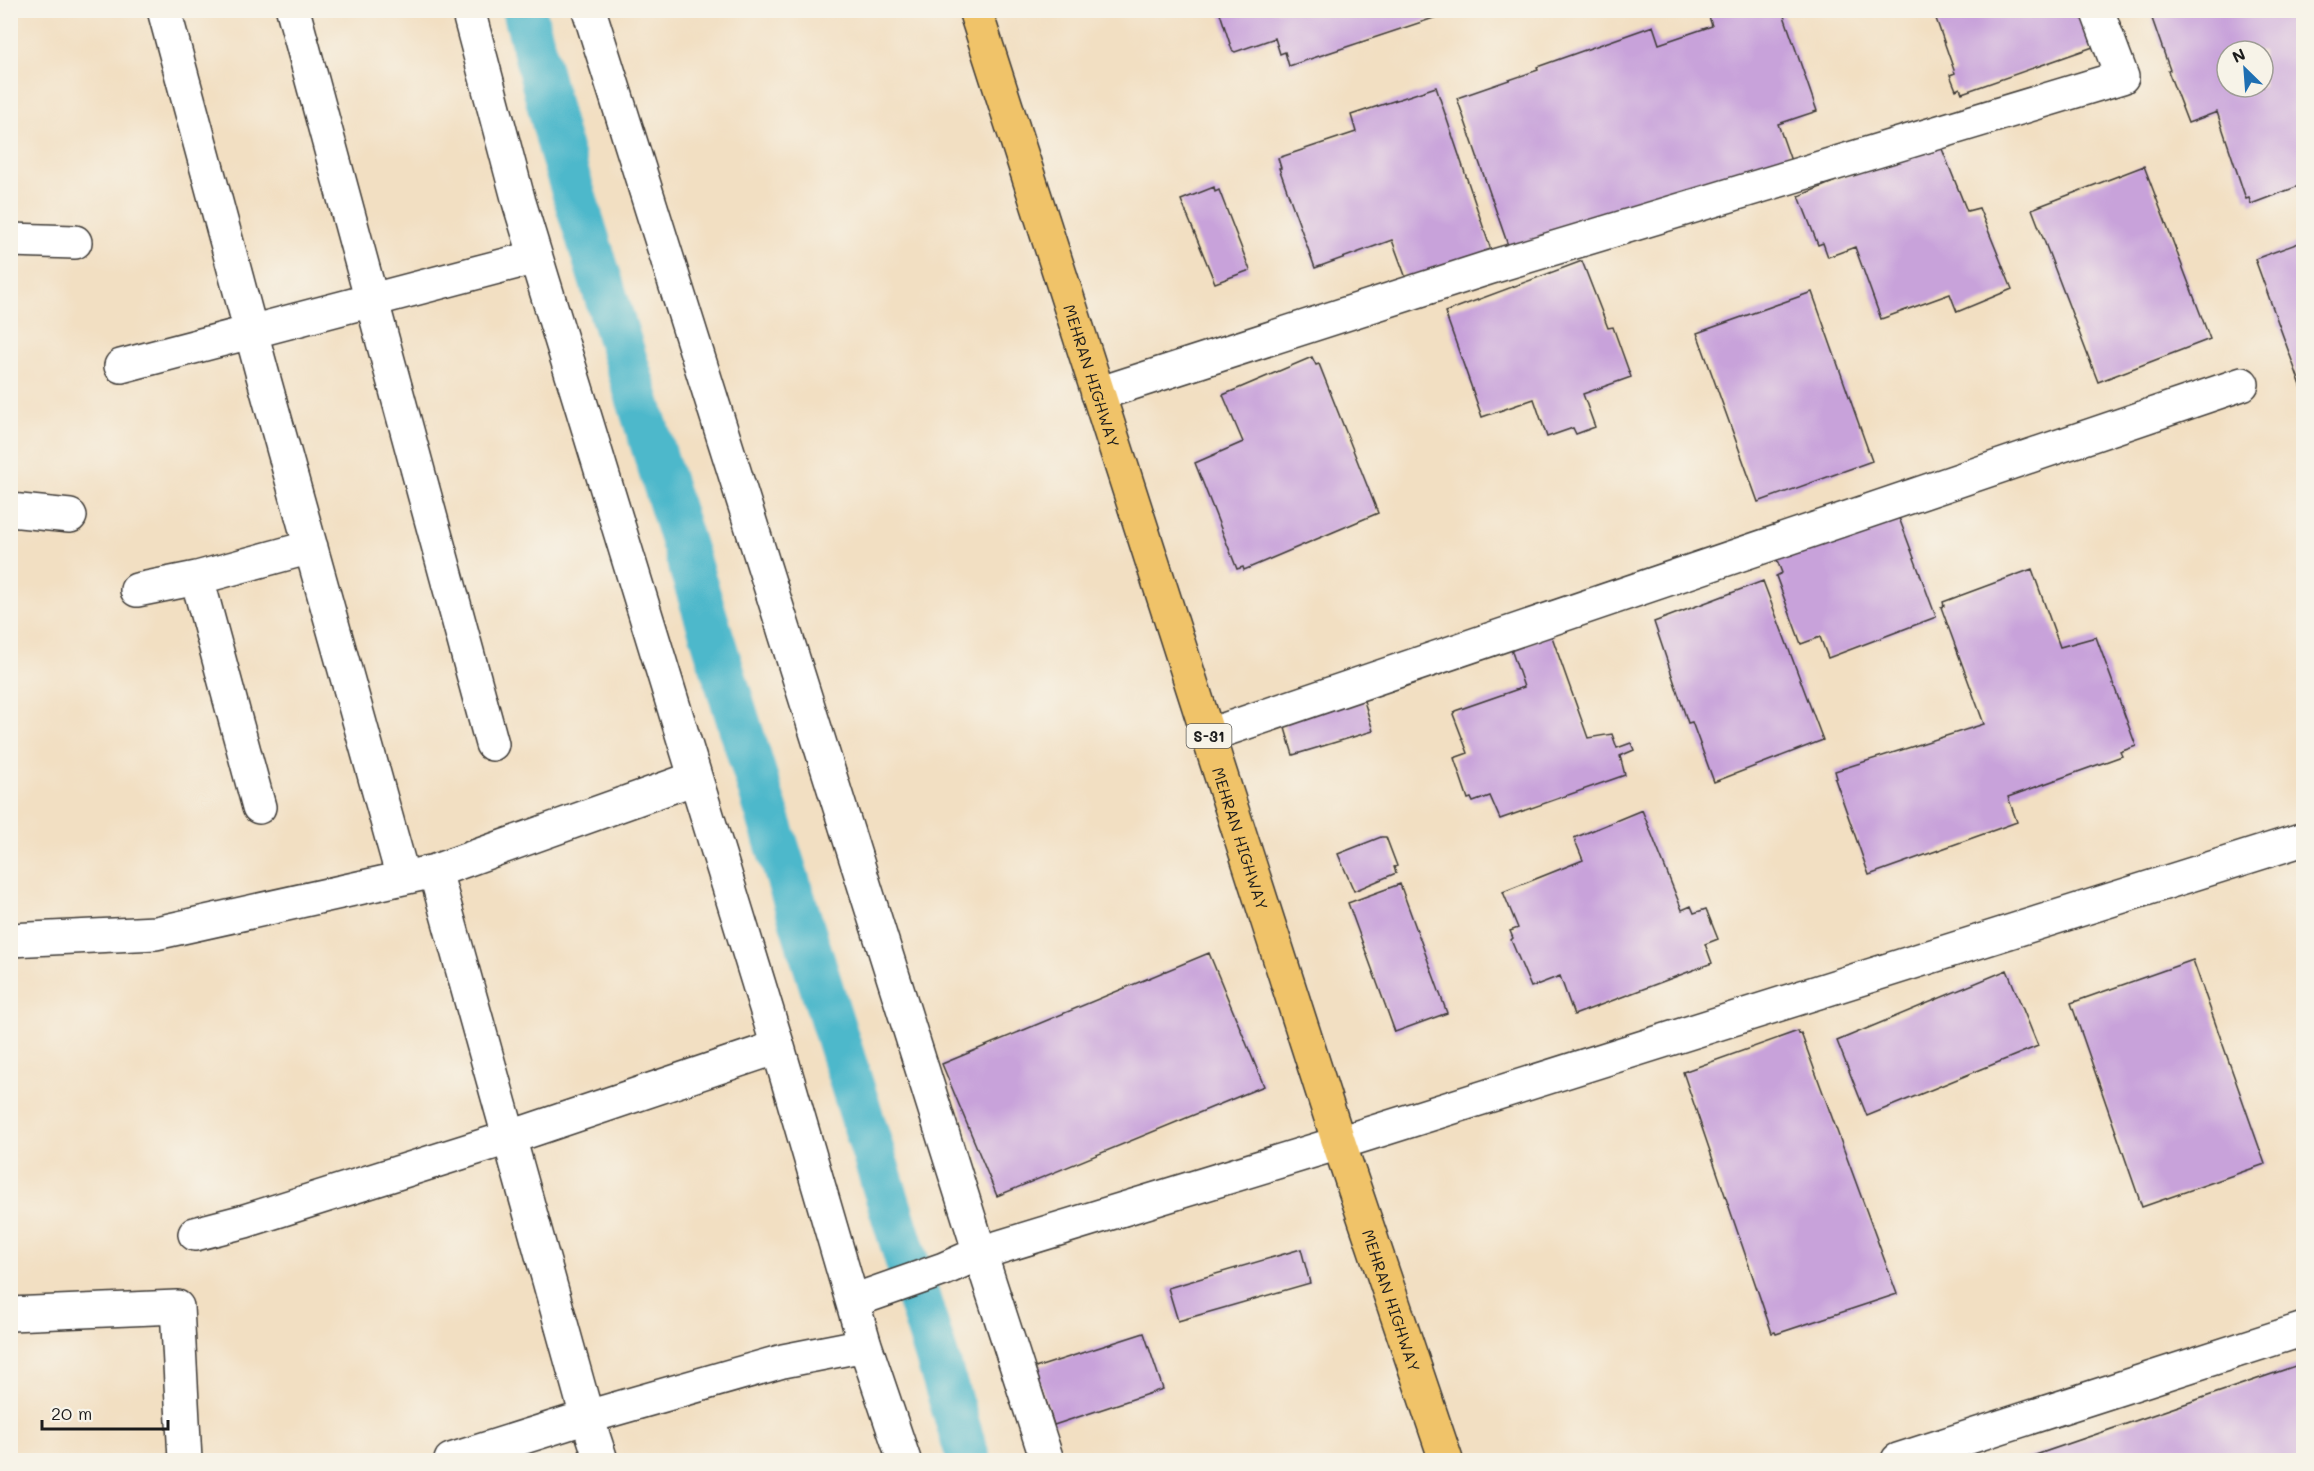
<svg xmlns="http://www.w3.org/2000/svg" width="2314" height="1471" font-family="Mali,sans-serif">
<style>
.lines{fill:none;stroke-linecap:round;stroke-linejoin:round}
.canal{stroke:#4eb8cb;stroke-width:44}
.building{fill:#c8a2da;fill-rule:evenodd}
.minor-casing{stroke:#3c3935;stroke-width:36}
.major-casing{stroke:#3c3935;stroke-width:36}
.minor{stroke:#fff;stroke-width:33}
.major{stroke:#f0c369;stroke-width:33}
.labels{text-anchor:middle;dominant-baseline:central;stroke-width:6;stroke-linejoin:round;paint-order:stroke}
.shield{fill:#f7f3e8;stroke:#5e5c59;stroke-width:1.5}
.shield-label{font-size:15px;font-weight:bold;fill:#1c1c1c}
.street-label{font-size:16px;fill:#1c1c1c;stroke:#f7f3e8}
</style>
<rect width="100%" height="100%" fill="#f7f3e8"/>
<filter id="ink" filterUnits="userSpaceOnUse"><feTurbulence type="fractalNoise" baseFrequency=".0167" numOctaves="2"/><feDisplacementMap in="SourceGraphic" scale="12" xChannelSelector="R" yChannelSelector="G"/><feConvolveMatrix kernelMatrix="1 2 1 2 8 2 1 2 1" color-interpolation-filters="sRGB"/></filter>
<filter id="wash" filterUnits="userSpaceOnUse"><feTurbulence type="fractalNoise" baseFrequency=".008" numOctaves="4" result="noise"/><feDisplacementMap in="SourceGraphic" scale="24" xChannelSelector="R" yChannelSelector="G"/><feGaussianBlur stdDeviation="1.35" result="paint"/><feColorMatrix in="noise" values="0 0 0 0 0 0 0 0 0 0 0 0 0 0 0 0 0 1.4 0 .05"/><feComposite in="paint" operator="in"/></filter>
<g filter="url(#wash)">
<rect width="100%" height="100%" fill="#f2dfc2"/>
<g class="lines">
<!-- canal -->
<path class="canal" d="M 524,10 L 561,153 L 969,1460"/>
</g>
<g id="blocks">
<!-- building -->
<path class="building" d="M 1219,10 L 1455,10 L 1455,11 L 1289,66 L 1285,52 L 1280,54 L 1275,38 L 1235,52 L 1232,50 Z
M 1707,10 L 1782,10 L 1817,111 L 1778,124 L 1791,161 L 1512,257 L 1457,98 L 1538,70 L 1537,67 L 1653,26 L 1659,44 L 1712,26 Z
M 1933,10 L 2083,10 L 2096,46 L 1962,93 L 1960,88 L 1956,90 L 1950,75 L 1955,73 Z
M 2149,10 L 2304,10 L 2304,184 L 2251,204 L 2249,198 L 2246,199 L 2217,112 L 2188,123 L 2168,71 L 2170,70 ZM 2227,51 L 2263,51 L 2263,87 L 2227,87 Z
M 1436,87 L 1494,259 L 1410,289 L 1392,240 L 1315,268 L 1279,168 L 1281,168 L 1278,158 L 1356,132 L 1351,115 Z
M 1938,139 L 1967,211 L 1979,208 L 2012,289 L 1957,312 L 1950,294 L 1881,319 L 1855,247 L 1828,257 L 1823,243 L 1818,245 L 1799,196 Z
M 2144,166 L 2210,339 L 2098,382 L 2032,209 Z
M 1214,187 L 1215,192 L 1219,190 L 1250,270 L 1215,283 L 1181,200 Z
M 2304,241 L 2304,391 L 2303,391 L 2255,259 Z
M 1582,261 L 1608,328 L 1613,327 L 1631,377 L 1583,394 L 1595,427 L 1576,434 L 1573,428 L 1547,437 L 1534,399 L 1482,417 L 1445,312 Z
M 1812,292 L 1872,461 L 1758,502 L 1697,333 Z
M 1312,357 L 1316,365 L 1319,364 L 1378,513 L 1244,570 L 1243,567 L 1237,569 L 1195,463 L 1243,442 L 1223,395 Z
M 1895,507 L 1936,617 L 1828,658 L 1820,637 L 1801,644 L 1776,576 L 1782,573 L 1775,555 Z
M 2032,569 L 2060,647 L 2096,637 L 2136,746 L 2120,752 L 2122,756 L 2008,797 L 2017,822 L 1869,875 L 1835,779 L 1837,778 L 1835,771 L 1984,724 L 1941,607 L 1944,606 L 1943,602 Z
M 1763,581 L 1823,740 L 1714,782 L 1692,722 L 1688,723 L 1654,622 Z
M 1551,634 L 1588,738 L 1612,734 L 1617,748 L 1631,743 L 1634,750 L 1620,756 L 1625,775 L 1500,819 L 1490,796 L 1473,802 L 1471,798 L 1468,799 L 1454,758 L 1468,753 L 1453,714 L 1455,711 L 1524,687 L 1511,649 Z
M 1362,694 L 1373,731 L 1293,755 L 1282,718 Z
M 1642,810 L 1682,910 L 1691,906 L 1694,913 L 1706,909 L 1718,939 L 1705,944 L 1712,963 L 1574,1015 L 1560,976 L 1531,987 L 1511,940 L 1513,938 L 1510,931 L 1518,928 L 1503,892 L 1583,860 L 1574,838 Z
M 1381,837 L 1386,837 L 1397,866 L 1394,867 L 1396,873 L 1354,891 L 1338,854 Z
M 1400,884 L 1447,1013 L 1395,1032 L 1348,903 Z
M 1209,953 L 1264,1086 L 997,1196 L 942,1064 Z
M 2193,960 L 2265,1164 L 2142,1207 L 2071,1003 Z
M 2007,970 L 2038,1046 L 1867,1116 L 1837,1041 Z
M 1798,1031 L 1799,1034 L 1801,1033 L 1897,1294 L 1776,1334 L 1775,1332 L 1772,1333 L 1683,1072 Z
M 1301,1249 L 1310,1283 L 1178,1321 L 1168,1288 Z
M 1144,1333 L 1163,1389 L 1054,1425 L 1035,1368 Z
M 2304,1363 L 2304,1460 L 2021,1460 Z"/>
</g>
</g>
<g filter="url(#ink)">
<use href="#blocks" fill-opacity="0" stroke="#3c3935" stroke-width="1.5"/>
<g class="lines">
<defs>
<path id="minor" d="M 164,10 L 263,376 L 403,878
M 293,10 L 492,744
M 468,10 L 519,202 L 778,1047 L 865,1345 L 904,1460
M 589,10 L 980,1253 L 1047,1460
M 10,240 L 75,242
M 121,366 L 536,257
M 1098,394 L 1488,268 L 2122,77 L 2097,10
M 10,510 L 70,516
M 197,578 L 259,807
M 137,590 L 197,578 L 311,547
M 1209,735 L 2242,384
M 435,871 L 587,1417 L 601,1460
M 10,940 L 156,933 L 435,871 L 695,778
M 195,1234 L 245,1221 L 511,1137 L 778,1047
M 853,1301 L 944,1269 L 980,1253 L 1339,1143 L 2304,839
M 10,1314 L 177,1307 L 185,1460
M 451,1460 L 587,1417 L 783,1361 L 865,1345
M 1898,1460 L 2304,1329"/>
<g id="major">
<path id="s1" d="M 975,10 L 1339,1143 L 1446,1460"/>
</g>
</defs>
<!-- minor casing -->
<use href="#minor" class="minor-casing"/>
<!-- major casing -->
<use href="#major" class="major-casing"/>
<!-- minor -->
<use href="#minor" class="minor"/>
<!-- major -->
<use href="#major" class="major"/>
</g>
</g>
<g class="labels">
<!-- shield labels -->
<rect class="shield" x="1186.5" y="724" width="45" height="24" rx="4.5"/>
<g class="shield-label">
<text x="1209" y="736">S-31</text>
</g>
<!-- street labels -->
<g class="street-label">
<text stroke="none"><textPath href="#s1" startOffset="384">MEHRAN HIGHWAY</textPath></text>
<text stroke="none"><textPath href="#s1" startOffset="870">MEHRAN HIGHWAY</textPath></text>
<text stroke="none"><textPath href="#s1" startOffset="1356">MEHRAN HIGHWAY</textPath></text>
</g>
</g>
<!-- margin -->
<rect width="2314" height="1471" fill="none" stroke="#f7f3e8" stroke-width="36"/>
<!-- north arrow -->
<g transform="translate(2245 69) rotate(335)"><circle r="28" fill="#f7f3e8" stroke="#9f9d96" stroke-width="1.5"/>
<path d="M0-4.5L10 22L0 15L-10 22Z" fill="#1f6fb2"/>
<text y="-9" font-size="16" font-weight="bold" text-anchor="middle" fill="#1c1c1c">N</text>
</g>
<!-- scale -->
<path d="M42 1420v9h126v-9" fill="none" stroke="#1c1c1c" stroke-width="3"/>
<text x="51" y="1420" font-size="18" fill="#1c1c1c" stroke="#f7f3e8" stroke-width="4.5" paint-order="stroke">20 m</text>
</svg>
